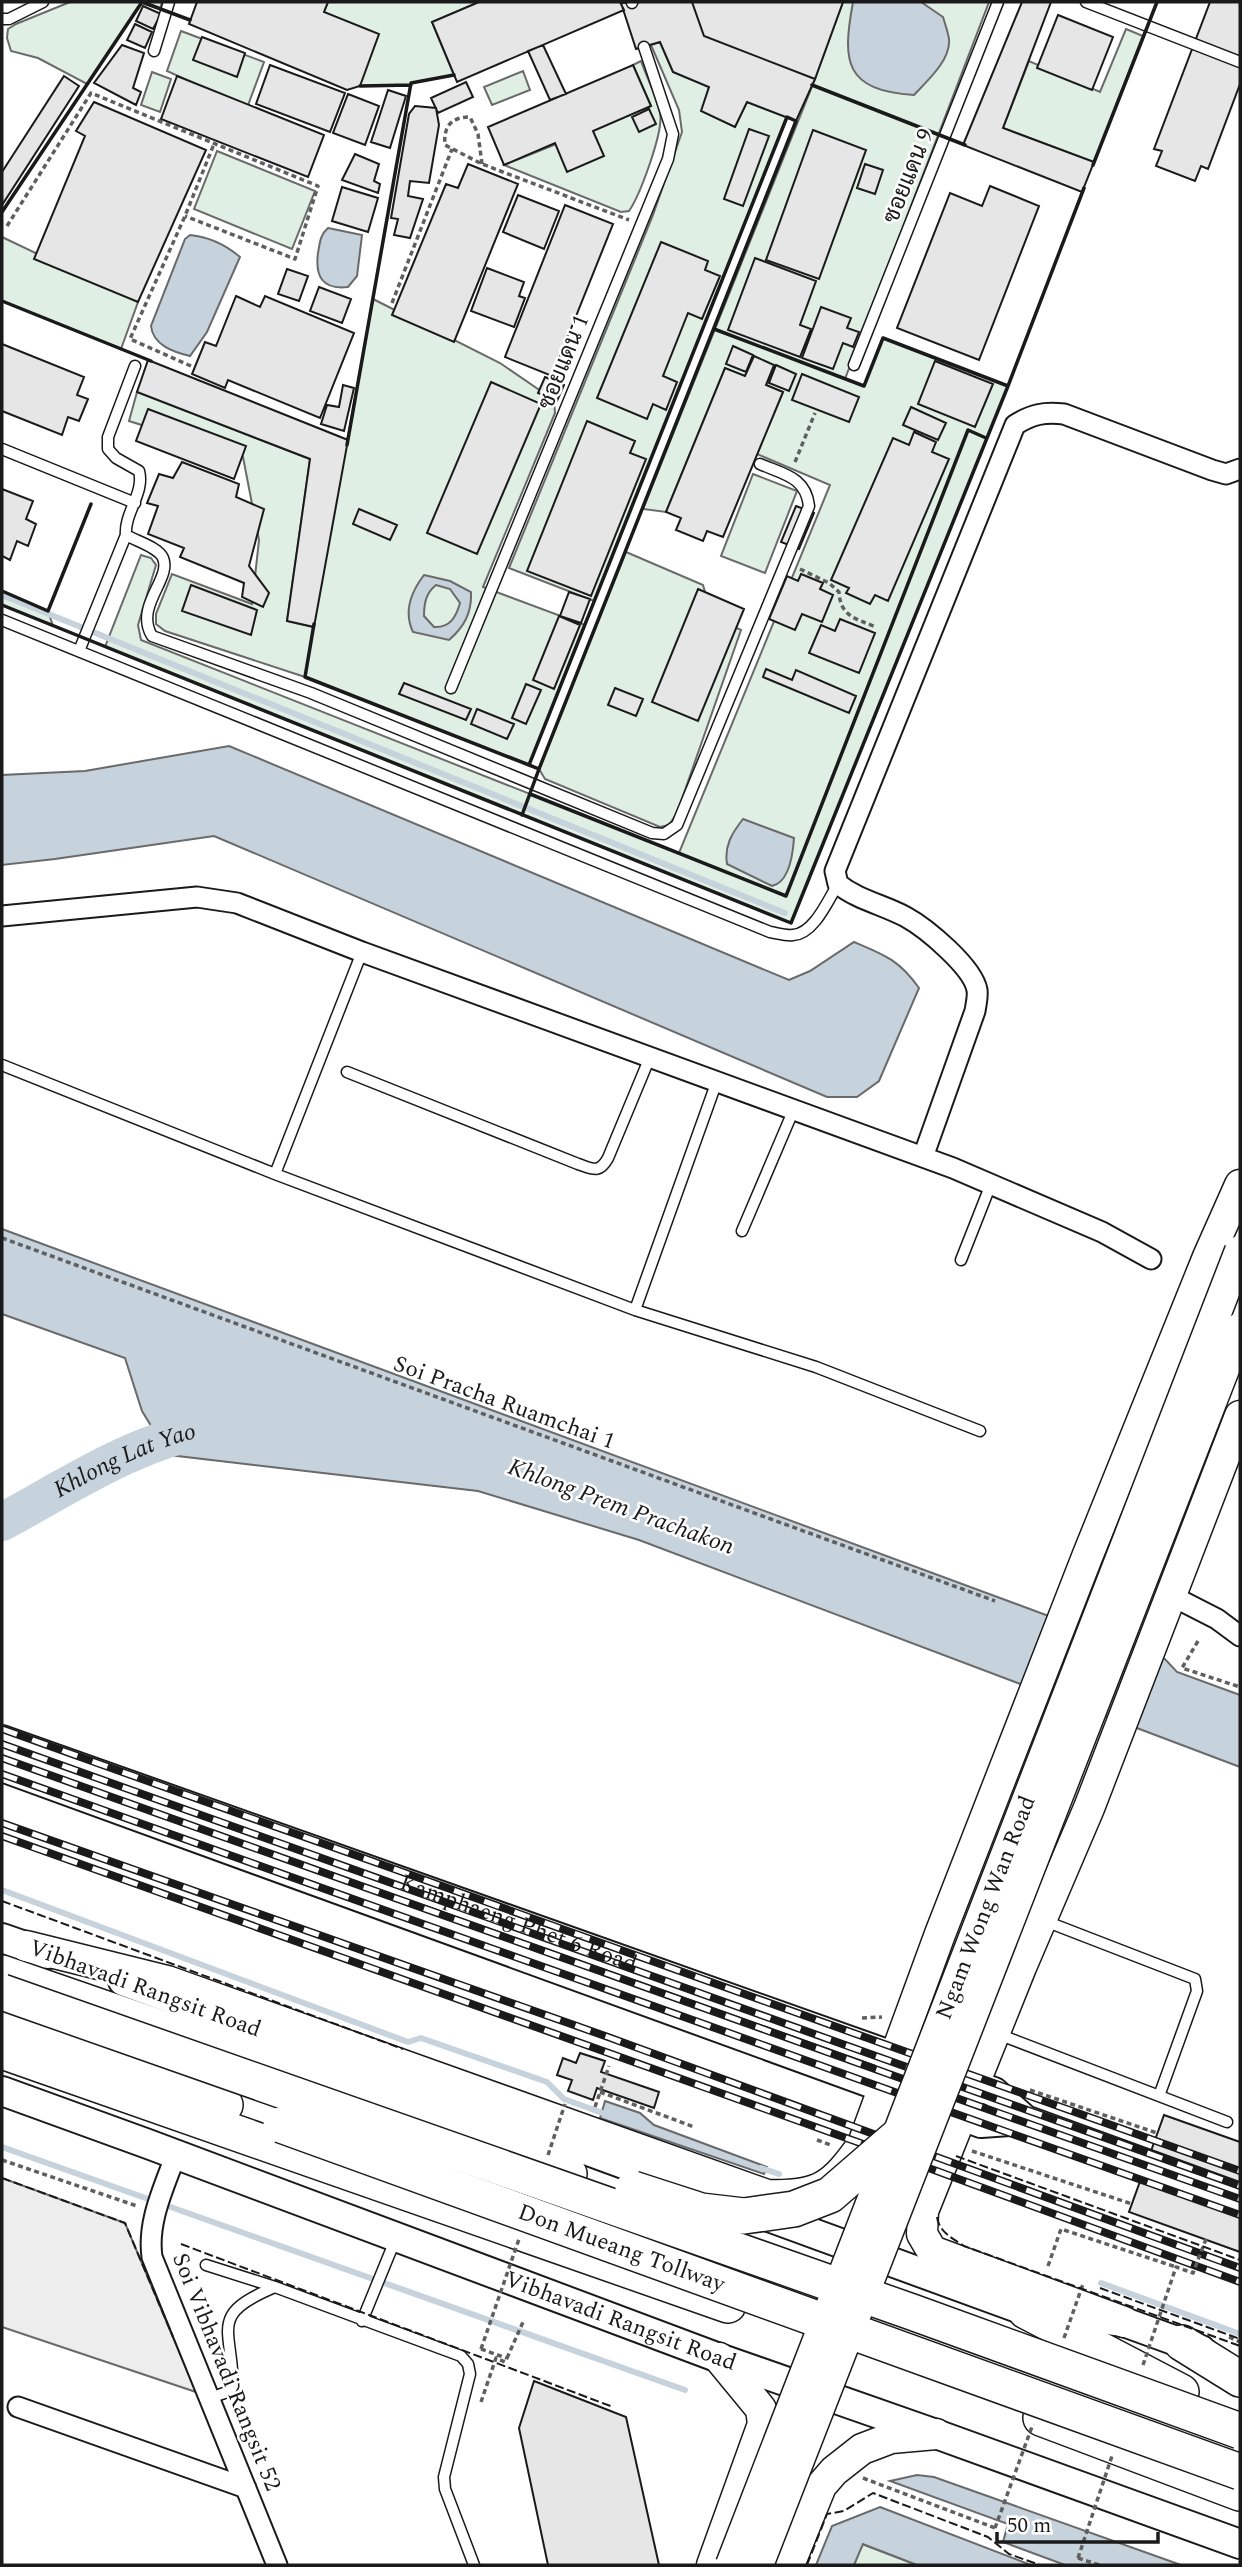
<svg xmlns="http://www.w3.org/2000/svg" width="1242" height="2567" font-family="Spectral,Sarabun,serif">
<style>
.green{fill:#e0efe3;stroke:#6a6a6a;stroke-width:2}
.parking{fill:#ededed;stroke:#6a6a6a;stroke-width:2}
.water{fill:#c6d2dc;stroke:#6a6a6a;stroke-width:2;fill-rule:evenodd}
.lines{fill:none;stroke-linecap:round;stroke-linejoin:round}
.stream{stroke:#c6d2dc;stroke-width:6}
.river{stroke:#c6d2dc;stroke-width:38}
.building{fill:#e6e6e6;stroke:#1a1a1a;stroke-width:2}
.lane-casing{stroke:#1a1a1a;stroke-width:13}
.street-casing{stroke:#1a1a1a;stroke-width:23}
.secondary-casing{stroke:#1a1a1a;stroke-width:32}
.primary-casing{stroke:#1a1a1a;stroke-width:33}
.highway-casing{stroke:#1a1a1a;stroke-width:38}
.path{stroke:#5f5f5f;stroke-width:3.5;stroke-dasharray:5 3.5;stroke-linecap:butt}
.lane{stroke:#fff;stroke-width:10}
.street{stroke:#fff;stroke-width:19}
.secondary{stroke:#fff;stroke-width:28}
.primary{stroke:#fff;stroke-width:30}
.highway{stroke:#fff;stroke-width:35}
.rail-casing{stroke:#1a1a1a;stroke-width:8}
.rail{stroke:#fff;stroke-width:5;stroke-dasharray:16;stroke-linecap:butt}
.primary-bridge-casing{stroke:#1a1a1a;stroke-width:33;stroke-linecap:butt}
.highway-bridge-casing{stroke:#1a1a1a;stroke-width:38;stroke-linecap:butt}
.path-bridge{stroke:#5f5f5f;stroke-width:3.5;stroke-dasharray:5 3.5;stroke-linecap:butt}
.primary-bridge{stroke:#fff;stroke-width:30}
.highway-bridge{stroke:#fff;stroke-width:35}
.fence{stroke:#1a1a1a;stroke-width:2;stroke-dasharray:9 3.5;stroke-linecap:butt}
.wall{stroke:#1a1a1a;stroke-width:3.5}
.labels{text-anchor:middle;dominant-baseline:central;stroke-width:5;stroke-linejoin:round;paint-order:stroke}
.street-label{font-size:23px;fill:#1a1a1a;stroke:#fff}
.water-label{font-size:24px;font-style:italic;fill:#1a1a1a;stroke:#fff}
</style>
<rect width="100%" height="100%" fill="#fff"/>
<!-- green -->
<path class="green" d="M 70,2 L 162,2 L 160,9 L 142,3 L 87,84 L 38,58 L 11,51 L 7,38 L 8,29 L 16,24 Z
M 328,2 L 479,2 L 432,22 L 454,75 L 412,83 L 411,85 L 360,86 L 324,12 Z
M 843,2 L 989,2 L 845,379 L 864,386 L 883,338 L 1008,386 L 791,923 L 105,647 L 141,555 L 151,558 L 156,565 L 138,625 L 141,640 L 679,853 L 830,485 L 757,454 L 783,392 L 725,368 L 666,512 L 643,509 L 815,79 Z
M 1126,29 L 1143,36 L 1094,162 L 1003,128 L 1029,61 L 1100,92 Z
M 181,31 L 264,62 L 247,108 L 167,71 Z
M 660,42 L 673,72 L 709,87 L 702,111 L 735,127 L 747,102 L 787,117 L 594,601 L 509,568 L 653,215 L 682,132 L 679,110 L 651,45 Z
M 641,61 C 647,78 656,95 660,113 C 664,131 640,195 629,211 L 621,212 L 504,165 L 651,106 L 633,65 Z
M 523,71 L 530,90 L 492,105 L 484,87 Z
M 152,72 L 171,79 L 160,112 L 141,105 Z
M 217,151 L 315,191 L 292,249 L 194,209 Z
M 2,237 L 138,302 L 121,349 L 2,301 Z
M 373,299 L 500,363 L 554,400 L 555,413 L 483,587 L 585,625 L 529,765 L 305,677 L 165,631 L 156,624 L 156,614 L 172,574 L 252,604 L 259,540 L 243,457 L 129,421 L 137,392 L 310,459 L 287,621 L 313,627 Z
M 753,474 L 797,491 L 765,573 L 721,556 Z
M 626,552 L 703,585 L 712,616 L 741,630 L 677,813 L 669,825 L 660,827 L 545,779 L 539,769 Z
M 2,591 L 48,611 L 53,626 L 2,605 Z
M 862,2544 L 917,2565 L 854,2565 Z"/>
<!-- parking -->
<path class="parking" d="M 2,2178 L 125,2223 L 196,2392 L 2,2327 Z"/>
<!-- water -->
<path class="water" d="M 853,2 L 921,2 L 943,17 C 945,24 948,32 949,39 C 951,60 927,81 914,95 C 844,90 842,62 853,2 Z
M 328,228 L 362,235 L 357,276 L 348,287 C 322,290 315,276 318,253 C 320,242 320,235 328,228 Z
M 190,235 C 209,237 226,245 240,257 L 207,332 L 190,356 C 173,352 153,345 151,326 L 185,239 Z
M 424,575 L 450,581 L 471,592 C 472,613 464,627 449,640 L 413,632 C 403,611 411,592 424,575 ZM 436,585 L 450,589 L 460,603 C 456,617 450,628 434,627 L 424,616 C 424,603 426,593 436,585 Z
M 229,746 L 789,980 L 810,971 L 854,942 C 885,955 899,960 919,988 L 879,1081 L 857,1097 L 827,1097 L 214,836 L 55,859 L 2,865 L 2,775 L 85,771 Z
M 743,819 L 794,838 C 793,853 790,882 772,886 L 727,864 C 724,846 732,833 743,819 Z
M 2,1229 L 1165,1659 L 1177,1672 L 1240,1695 L 1240,1767 L 639,1540 L 478,1491 L 169,1455 L 142,1411 L 125,1358 L 2,1314 Z
M 605,2101 L 640,2113 L 654,2125 L 767,2167 L 764,2174 L 600,2118 Z
M 917,2475 L 934,2477 L 1181,2565 L 1065,2565 L 1003,2542 L 1008,2524 L 890,2481 Z
M 880,2507 L 1031,2565 L 917,2565 L 863,2544 L 854,2565 L 816,2565 L 832,2526 Z"/>
<g class="lines">
<!-- stream -->
<path class="stream" d="M 2,595 L 785,913
M 2,1890 L 408,2042 L 421,2038 L 547,2082 L 564,2099 L 608,2115
M 2,2147 L 685,2390
M 761,2168 L 779,2174
M 1101,2283 L 1240,2334"/>
<!-- river -->
<path class="river" id="s1" d="M 2,1522 C 67,1487 137,1440 211,1428"/>
</g>
<!-- building -->
<path class="building" d="M 197,2 L 328,2 L 324,12 L 379,34 L 360,86 L 347,90 L 189,24 Z
M 479,2 L 620,2 L 624,10 L 457,82 L 432,22 Z
M 643,2 L 692,2 L 704,36 L 815,79 L 796,121 L 747,102 L 735,127 L 701,111 L 709,87 L 673,72 L 660,42 L 636,49 L 621,3 Z
M 692,2 L 843,2 L 815,79 L 704,36 Z
M 1022,2 L 1051,2 L 1003,128 L 1094,162 L 1082,192 L 963,145 Z
M 1210,2 L 1240,2 L 1240,84 L 1208,169 L 1201,166 L 1195,181 L 1156,166 L 1162,151 L 1154,149 Z
M 143,6 L 161,14 L 153,29 L 136,21 Z
M 1058,15 L 1113,37 L 1092,90 L 1037,68 Z
M 135,24 L 152,32 L 145,48 L 127,40 Z
M 202,37 L 245,53 L 237,77 L 193,60 Z
M 122,45 L 144,53 L 133,88 L 141,92 L 136,105 L 94,83 Z
M 543,45 L 566,94 L 550,100 L 528,51 Z
M 270,65 L 345,93 L 330,132 L 256,104 Z
M 633,65 L 651,106 L 593,131 L 604,156 L 567,172 L 555,143 L 504,165 L 488,127 Z
M 64,76 L 79,86 L 2,205 L 2,172 Z
M 177,76 L 324,135 L 308,177 L 161,119 Z
M 466,82 L 473,97 L 438,113 L 431,98 Z
M 388,90 L 406,96 L 390,148 L 371,142 Z
M 348,94 L 379,106 L 365,145 L 333,133 Z
M 94,102 L 206,150 L 138,302 L 34,259 L 85,136 L 76,131 Z
M 415,106 L 436,108 L 439,125 L 429,183 L 410,181 L 408,196 L 423,199 L 410,238 L 394,235 L 398,219 L 391,218 L 409,114 Z
M 649,109 L 656,124 L 639,132 L 632,117 Z
M 749,129 L 769,136 L 743,206 L 724,199 Z
M 813,130 L 866,150 L 819,279 L 766,260 Z
M 355,154 L 379,164 L 374,181 L 380,184 L 378,193 L 342,180 Z
M 468,164 L 518,184 L 454,342 L 392,315 L 446,184 L 458,188 Z
M 865,164 L 883,170 L 875,194 L 857,188 Z
M 990,186 L 1039,206 L 979,360 L 897,328 L 950,193 L 982,206 Z
M 342,187 L 378,198 L 368,232 L 332,221 Z
M 518,195 L 559,211 L 544,249 L 503,232 Z
M 565,205 L 613,224 L 552,376 L 505,357 Z
M 661,242 L 708,261 L 705,270 L 720,276 L 702,319 L 688,313 L 663,376 L 677,382 L 666,410 L 653,404 L 647,419 L 597,398 Z
M 755,258 L 816,281 L 800,325 L 811,329 L 800,357 L 728,330 Z
M 487,268 L 524,282 L 519,296 L 525,298 L 514,327 L 471,311 Z
M 287,269 L 308,276 L 299,301 L 278,294 Z
M 319,287 L 351,299 L 342,323 L 310,311 Z
M 236,296 L 260,307 L 265,296 L 354,333 L 320,418 L 228,380 L 225,388 L 192,374 L 205,342 L 216,346 Z
M 821,307 L 851,318 L 847,328 L 859,332 L 853,347 L 843,343 L 833,369 L 802,358 Z
M 2,344 L 84,377 L 77,395 L 88,399 L 79,421 L 68,417 L 62,435 L 2,411 Z
M 733,346 L 753,355 L 746,372 L 726,364 Z
M 754,356 L 774,365 L 766,385 L 783,392 L 723,537 L 707,531 L 703,541 L 676,530 L 681,518 L 666,512 L 725,368 L 745,376 Z
M 148,360 L 348,440 L 314,627 L 287,621 L 310,459 L 137,392 Z
M 935,361 L 993,384 L 975,427 L 918,404 Z
M 776,365 L 796,374 L 789,391 L 769,383 Z
M 802,374 L 859,397 L 849,422 L 792,400 Z
M 545,377 L 564,385 L 557,401 L 538,393 Z
M 491,382 L 541,404 L 477,554 L 427,533 Z
M 343,385 L 354,388 L 344,431 L 321,424 L 327,405 L 339,407 Z
M 911,407 L 946,423 L 938,440 L 903,425 Z
M 148,409 L 246,446 L 234,479 L 136,441 Z
M 587,421 L 635,441 L 630,453 L 646,459 L 591,596 L 527,571 Z
M 914,432 L 936,442 L 932,452 L 949,459 L 888,601 L 875,595 L 870,604 L 846,593 L 849,588 L 831,580 L 893,438 L 909,445 Z
M 182,462 L 239,484 L 236,497 L 264,509 L 249,566 L 269,593 L 263,607 L 242,597 L 244,583 L 180,557 L 184,548 L 148,534 L 158,506 L 147,503 L 159,474 L 173,478 Z
M 2,489 L 33,501 L 26,519 L 36,524 L 28,546 L 17,541 L 10,560 L 2,556 Z
M 796,506 L 814,513 L 799,549 L 781,542 Z
M 359,509 L 397,525 L 390,540 L 353,524 Z
M 801,574 L 823,583 L 820,589 L 833,595 L 822,622 L 802,614 L 795,630 L 769,619 L 787,576 L 798,581 Z
M 191,585 L 257,610 L 251,635 L 182,611 Z
M 698,589 L 744,609 L 698,721 L 652,702 Z
M 569,592 L 590,599 L 581,623 L 560,616 Z
M 559,616 L 580,625 L 554,689 L 533,680 Z
M 840,619 L 875,633 L 859,673 L 809,653 L 821,625 L 835,631 Z
M 766,669 L 792,680 L 796,670 L 856,696 L 849,713 L 763,677 Z
M 404,683 L 471,709 L 466,720 L 399,694 Z
M 526,684 L 541,690 L 526,724 L 512,718 Z
M 615,688 L 643,699 L 636,716 L 608,705 Z
M 477,709 L 514,724 L 507,739 L 471,724 Z
M 580,2053 L 605,2061 L 601,2072 L 659,2092 L 654,2108 L 597,2088 L 593,2100 L 568,2091 L 572,2080 L 557,2075 L 563,2058 L 576,2063 Z
M 1164,2115 L 1240,2142 L 1240,2252 L 1129,2212 Z
M 534,2381 L 626,2417 L 659,2565 L 548,2565 L 519,2428 Z"/>
<g class="lines">
<defs>
<path id="lane" d="M 632,2 L 632,3
M 1086,2 L 1240,62
M 2,19 L 9,19 L 43,2
M 154,51 L 169,2
M 854,365 L 998,2
M 135,366 L 108,437 L 108,449 L 116,458 L 139,471 C 145,493 124,513 126,535 C 136,541 158,547 163,558 C 172,579 134,606 152,636 L 311,693 L 652,833 L 664,834 L 677,825 L 809,506 C 806,477 783,474 760,464
M 2,449 L 135,503
M 2,620 L 770,932 C 777,933 786,936 793,935 C 814,934 828,900 838,884
M 79,651 L 126,535
M 451,688 L 668,159 L 673,134 L 644,47
M 2,1065 L 275,1174 L 635,1310 L 717,1081
M 347,1072 L 578,1164 C 593,1169 599,1174 608,1158 L 650,1057
M 275,1174 L 362,952
M 742,1231 L 794,1109
M 961,1260 L 991,1184
M 635,1310 L 816,1367 L 980,1431
M 1045,1921 L 1195,1979 L 1197,1991 L 1159,2096
M 998,2034 L 1227,2122
M 206,2265 L 275,2287 L 461,2356 L 468,2364 L 470,2374 L 444,2477 L 445,2489 L 474,2565
M 362,2321 L 396,2238
M 210,2398 L 230,2391 L 233,2386 C 232,2327 208,2315 275,2287"/>
<path id="street" d="M 2,916 L 197,897 L 237,903 L 362,952 L 953,1168 L 1102,1232 L 1151,1259
M 923,1157 L 975,1011 C 976,1005 978,996 977,990 C 973,967 926,928 906,917 C 884,905 858,900 838,884 L 835,871 L 1015,425 C 1032,414 1044,412 1064,414 L 1212,470 L 1226,474 L 1240,469
M 1170,1595 L 1217,1619 L 1240,1636
M 176,2154 C 164,2188 147,2221 152,2257 L 277,2565
M 18,2407 L 246,2488"/>
<g id="secondary">
<path id="s2" d="M 2,1740 L 994,2092 L 1025,2120 L 1240,2198"/>
<path d="M 2,1767 L 981,2123 L 1025,2120"/>
<path d="M 2,1938 L 48,1954"/>
<path d="M 123,1981 L 1026,2311 L 1046,2313"/>
<path id="s3" d="M 2,2091 L 148,2144 L 719,2358 L 936,2434 L 1240,2544"/>
<path d="M 1100,2319 L 1124,2322 L 1201,2350"/>
</g>
<path id="primary" d="M 26,1946 L 167,1981 L 767,2195 C 820,2197 833,2186 863,2144 L 940,1934 L 1087,1557 L 1208,1257 L 1240,1185
M 1124,2322 L 932,2251 L 922,2234 L 923,2211 L 1021,1967 L 1089,1808 L 1240,1416
M 712,2565 L 763,2424 L 761,2409 L 719,2358
M 789,2565 L 821,2486 L 834,2471 L 862,2449 L 891,2438 L 936,2434"/>
<path id="highway" d="M 2,1973 L 398,2110 L 569,2174
M 2,2024 L 225,2105
M 2,2051 L 728,2305
M 1026,2311 L 1181,2392
M 1182,2343 L 1240,2379
M 1041,2418 L 1240,2493"/>
</defs>
<!-- lane casing -->
<use href="#lane" class="lane-casing"/>
<!-- street casing -->
<use href="#street" class="street-casing"/>
<!-- secondary casing -->
<use href="#secondary" class="secondary-casing"/>
<!-- primary casing -->
<use href="#primary" class="primary-casing"/>
<!-- highway casing -->
<use href="#highway" class="highway-casing"/>
<!-- path -->
<path class="path" d="M 482,164 L 478,134 L 470,117 C 452,117 443,126 445,145 L 482,164 L 629,220
M 7,226 L 91,93 L 318,186 L 295,259 L 185,216
M 392,303 L 452,149
M 191,366 L 130,339 L 185,216 L 214,144
M 795,462 L 815,413
M 800,569 L 829,583 L 839,592 C 840,616 856,619 876,627
M 2,1238 L 995,1601
M 1198,1641 L 1182,1668 L 1240,1687
M 862,2018 L 882,2017
M 1030,2090 L 1157,2133
M 600,2092 L 694,2127
M 595,2107 L 609,2066
M 817,2140 L 831,2145
M 972,2151 L 1132,2204
M 2,2160 L 137,2206
M 1048,2266 L 1061,2229 L 1176,2267
M 1229,2337 L 1240,2342
M 481,2349 L 506,2358
M 507,2358 L 523,2322
M 481,2402 L 496,2358 L 505,2362 L 507,2358
M 863,2478 L 995,2528
M 1078,2558 L 1099,2565"/>
<!-- lane -->
<use href="#lane" class="lane"/>
<!-- street -->
<use href="#street" class="street"/>
<!-- secondary -->
<use href="#secondary" class="secondary"/>
<!-- primary -->
<use href="#primary" class="primary"/>
<!-- highway -->
<use href="#highway" class="highway"/>
<defs>
<path id="rail" d="M 2,1729 L 1240,2171
M 2,1744 L 1240,2186
M 2,1758 L 1240,2199
M 2,1774 L 1240,2215
M 2,1823 L 608,2037 L 1240,2268
M 2,1836 L 863,2144 L 1240,2282"/>
</defs>
<!-- rail casing -->
<use href="#rail" class="rail-casing"/>
<!-- rail -->
<use href="#rail" class="rail"/>
<defs>
<g id="primary-bridge">
<path id="s4" d="M 731,2565 L 1240,1251"/>
<path d="M 758,2565 L 1240,1328"/>
</g>
<g id="highway-bridge">
<path d="M 2,1992 L 912,2312 L 1240,2431"/>
<path id="s5" d="M 281,2125 L 1240,2472"/>
<path d="M 633,2189 L 701,2211 L 744,2216 L 794,2209 L 830,2195 L 897,2137"/>
</g>
</defs>
<!-- primary-bridge casing -->
<use href="#primary-bridge" class="primary-bridge-casing"/>
<!-- highway-bridge casing -->
<use href="#highway-bridge" class="highway-bridge-casing"/>
<!-- path-bridge -->
<path class="path-bridge" d="M 548,2155 L 565,2104
M 1064,2338 L 1083,2284
M 481,2349 L 519,2239
M 1143,2365 L 1176,2267 L 1193,2273 L 1206,2239
M 995,2528 L 1033,2424
M 1078,2558 L 1112,2456"/>
<!-- primary-bridge -->
<use href="#primary-bridge" class="primary-bridge"/>
<!-- highway-bridge -->
<use href="#highway-bridge" class="highway-bridge"/>
<!-- fence -->
<path class="fence" d="M 2,1901 L 403,2049
M 956,2156 L 1240,2260
M 2,2178 L 125,2223 L 173,2337
M 937,2217 C 939,2232 952,2238 964,2246 L 1240,2346
M 181,2244 L 613,2407
M 1100,2288 L 1240,2339
M 807,2565 L 827,2514 L 844,2511 L 873,2493 L 988,2537 L 1009,2554 L 1040,2565"/>
<!-- wall -->
<path class="wall" d="M 812,85 L 965,145
M 360,86 L 411,85
M 1093,165 L 1157,2
M 2,212 L 142,2 L 190,20
M 2,301 L 151,361
M 714,329 L 864,386 L 883,338 L 1008,386
M 347,445 L 411,83 L 454,75
M 2,591 L 48,611 L 91,504
M 2,605 L 791,923 L 1008,386 L 1084,188
M 314,624 L 305,677 L 529,765 L 539,769 L 796,121 L 787,117 L 529,765
M 530,794 L 786,896 L 968,430 L 986,438
M 522,815 L 539,769"/>
</g>
<g class="labels">
<!-- street labels -->
<g class="street-label">
<text transform="translate(909 176) rotate(-68)">ซอยแดน 9</text>
<text transform="translate(564 362) rotate(-68)">ซอยแดน 1</text>
<text transform="translate(504 1403) rotate(20)">Soi Pracha Ruamchai 1</text>
<text stroke="none"><textPath href="#s4" startOffset="705">Ngam Wong Wan Road</textPath></text>
<text stroke="none"><textPath href="#s2" startOffset="548">Kamphaeng Phet 6 Road</textPath></text>
<text transform="translate(145 1989) rotate(20)">Vibhavadi Rangsit Road</text>
<text stroke="none"><textPath href="#s5" startOffset="362">Don Mueang Tollway</textPath></text>
<text stroke="none"><textPath href="#s3" startOffset="660">Vibhavadi Rangsit Road</textPath></text>
<text transform="translate(226 2372) rotate(68)">Soi Vibhavadi Rangsit 52</text>
</g>
<!-- water labels -->
<g class="water-label">
<text stroke="none"><textPath href="#s1" startOffset="138">Khlong Lat Yao</textPath></text>
<text transform="translate(621 1507) rotate(20)">Khlong Prem Prachakon</text>
</g>
</g>
<!-- border -->
<rect width="1242" height="2567" fill="none" stroke="#1a1a1a" stroke-width="7"/>
<!-- scale -->
<path d="M997 2532v10h161v-10" fill="none" stroke="#1a1a1a" stroke-width="3.5"/>
<text x="1007" y="2532" font-size="21" fill="#1a1a1a" stroke="#ffffff" stroke-width="5" paint-order="stroke">50 m</text>
</svg>
